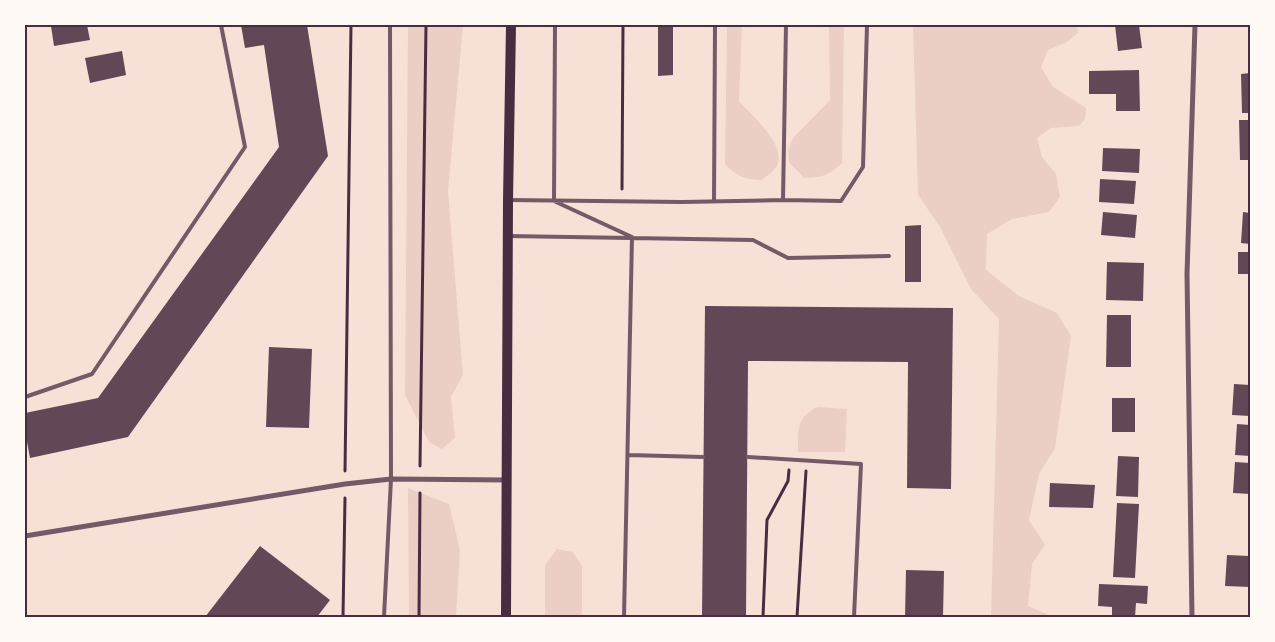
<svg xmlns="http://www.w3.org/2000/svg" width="1275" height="642" font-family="Mulish,sans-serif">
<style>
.green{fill:#ebcfc5}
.building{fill:#644757}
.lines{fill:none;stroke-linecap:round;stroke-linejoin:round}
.path{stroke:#4a2c40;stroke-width:3}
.service{stroke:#755966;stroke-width:4}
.minor{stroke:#755966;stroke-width:5}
.secondary{stroke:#4a2c40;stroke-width:10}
.neatline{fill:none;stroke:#4a2c40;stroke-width:2}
</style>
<rect width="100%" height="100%" fill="#f7e1d7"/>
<!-- green -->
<path class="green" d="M 408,25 L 463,25 L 448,191 L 463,375 L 451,397 L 455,438 L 442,449 L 429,442 L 405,395 Z
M 727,25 L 742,25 L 739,101 C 752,116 784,142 778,163 C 776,170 767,176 761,180 C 745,180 736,176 725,164 Z
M 829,25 L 844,25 L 842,163 C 830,175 821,178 804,178 L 789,162 L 788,150 L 793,138 L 830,100 Z
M 913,25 L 1077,25 L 1078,33 L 1067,42 L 1048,50 L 1041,67 L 1053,87 L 1086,108 L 1085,119 L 1079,126 L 1051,128 L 1037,138 L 1042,157 L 1056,174 L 1060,197 L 1049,212 L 1012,219 L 987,234 L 986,270 L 1019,296 L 1057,313 L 1071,336 L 1055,448 L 1039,474 L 1029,520 L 1045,545 L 1032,564 L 1028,606 L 1047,614 L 1049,617 L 991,617 L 999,319 L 971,289 L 940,227 L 918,195 Z
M 818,407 L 847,409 L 845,452 L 798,452 C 798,430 796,417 818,407 Z
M 408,488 L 449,504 L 460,550 L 456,617 L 409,617 Z
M 557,549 L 573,552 L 582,566 L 582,617 L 545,617 L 545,565 Z"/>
<!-- building -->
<path class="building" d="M 59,25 L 87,25 L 90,40 L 54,46 L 51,26 Z
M 241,25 L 307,25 L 328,156 L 128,437 L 30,458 L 25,431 L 25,413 L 98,398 L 279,147 L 264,45 L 245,48 Z
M 658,25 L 673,25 L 673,75 L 658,76 Z
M 1115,25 L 1139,25 L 1142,48 L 1118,51 Z
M 122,51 L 126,75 L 90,83 L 85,58 Z
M 1139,70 L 1140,111 L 1116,111 L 1116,94 L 1089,94 L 1089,71 Z
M 1250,73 L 1250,113 L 1242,113 L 1241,74 Z
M 1239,120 L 1250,120 L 1250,160 L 1240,160 Z
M 1103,148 L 1140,149 L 1139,173 L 1102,171 Z
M 1100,179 L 1136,181 L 1134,204 L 1099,202 Z
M 1103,212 L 1137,215 L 1135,238 L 1101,235 Z
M 1243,212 L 1250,213 L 1250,244 L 1241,243 Z
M 921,225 L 921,282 L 905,282 L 905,226 Z
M 1238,252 L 1250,252 L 1250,274 L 1238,274 Z
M 1107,262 L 1144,263 L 1143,301 L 1106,300 Z
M 705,306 L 953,308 L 951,489 L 907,488 L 908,362 L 748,361 L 746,617 L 702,617 Z
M 1107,315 L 1131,315 L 1131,367 L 1106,367 Z
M 269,347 L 312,349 L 309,428 L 266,427 Z
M 1234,384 L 1250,385 L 1250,416 L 1232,415 Z
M 1112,398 L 1135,398 L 1135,432 L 1112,432 Z
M 1237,424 L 1250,425 L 1250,456 L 1235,455 Z
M 1118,456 L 1139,457 L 1138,497 L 1116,496 Z
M 1235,462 L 1250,463 L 1250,494 L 1233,493 Z
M 1050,483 L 1095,485 L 1093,508 L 1049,507 Z
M 1117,503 L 1139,504 L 1135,578 L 1113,577 Z
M 260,546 L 330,600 L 317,617 L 205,617 Z
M 1227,555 L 1250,556 L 1250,587 L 1225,586 Z
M 906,570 L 944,571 L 943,617 L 905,617 Z
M 1099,584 L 1148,586 L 1147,604 L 1136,603 L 1135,617 L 1112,617 L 1112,607 L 1098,606 Z"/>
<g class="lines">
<!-- path -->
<path class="path" d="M 622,189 L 623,25
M 420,466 L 426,25
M 345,471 L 351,25
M 343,617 L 345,498
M 419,617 L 420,493
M 763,617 L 767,520 L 788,481 L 789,470
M 797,617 L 806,471"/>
<!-- service -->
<path class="service" d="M 508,200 L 682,202 L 783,200 L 841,201 L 863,167 L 867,25
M 783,200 L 786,25
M 554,201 L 555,25
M 714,201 L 715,25
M 556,202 L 632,237 L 624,617
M 508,236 L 753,240 L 788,258 L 889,256
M 25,397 L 92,374 L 245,147 L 221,25
M 628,455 L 703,457
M 748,457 L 861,464 L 854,617
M 384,617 L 391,479 L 390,25"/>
<!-- minor -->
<path class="minor" d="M 25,536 L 345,484 L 391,479 L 507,480
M 1192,617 L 1187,274 L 1195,25"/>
<!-- secondary -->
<path class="secondary" d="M 506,617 L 508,200 L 511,25"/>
</g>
<!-- border -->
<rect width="1275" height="642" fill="none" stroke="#fffaf5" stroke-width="52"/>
<rect x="26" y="26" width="1223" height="590" class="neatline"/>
</svg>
